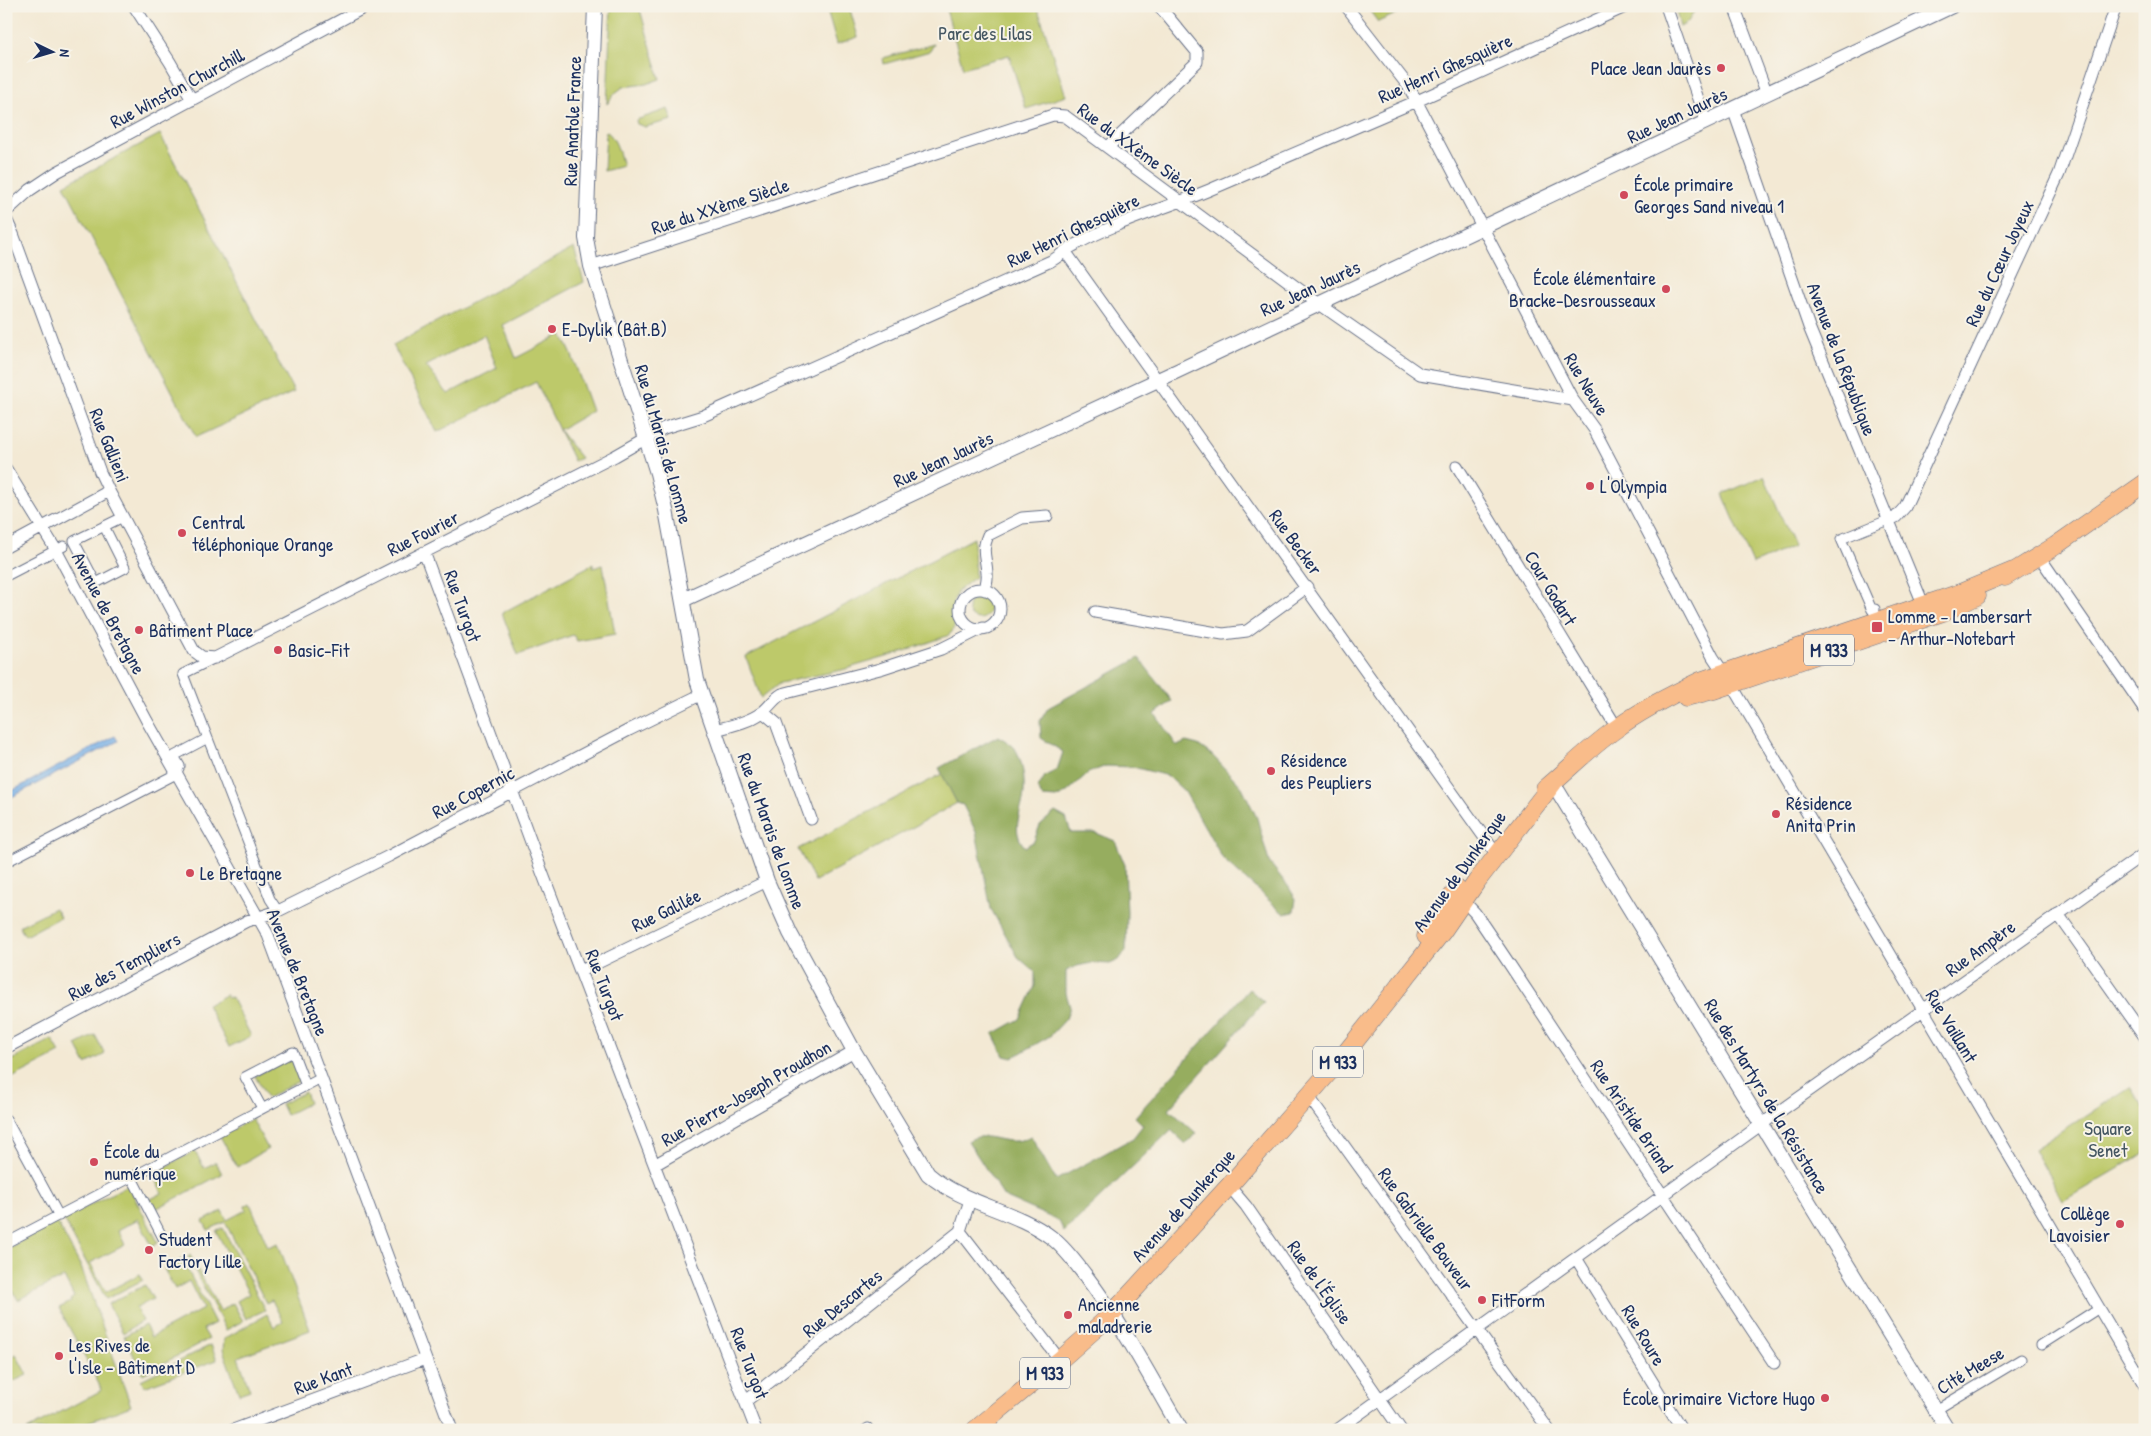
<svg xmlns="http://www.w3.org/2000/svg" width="2151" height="1436" font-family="'Patrick Hand',sans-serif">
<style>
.green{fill:#bdc96b;stroke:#6c7c64;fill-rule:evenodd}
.forest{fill:#96ad5f;stroke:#586e5e}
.water{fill:#76aee5;stroke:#486ea2}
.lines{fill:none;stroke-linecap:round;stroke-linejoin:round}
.pedestrian-casing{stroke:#677087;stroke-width:11}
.minor-casing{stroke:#677087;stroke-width:13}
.tertiary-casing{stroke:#677087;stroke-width:16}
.primary-casing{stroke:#677087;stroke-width:19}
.pedestrian{stroke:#fff;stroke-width:9}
.minor{stroke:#fff;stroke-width:11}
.tertiary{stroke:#fff;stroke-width:14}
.primary{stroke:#f9bc8a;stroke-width:18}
.poi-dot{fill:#d1495b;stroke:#f7f3e8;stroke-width:2}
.labels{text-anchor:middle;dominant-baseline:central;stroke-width:4;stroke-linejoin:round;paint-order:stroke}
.shield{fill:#f7f3e8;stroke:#5d6a87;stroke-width:1}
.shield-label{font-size:18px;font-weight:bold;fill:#1b2f5e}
.park-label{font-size:19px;fill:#445661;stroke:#f7f3e8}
.street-label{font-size:19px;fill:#1b2f5e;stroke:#f7f3e8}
.poi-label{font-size:19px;fill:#1b2f5e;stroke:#f7f3e8;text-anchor:start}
</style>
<rect width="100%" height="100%" fill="#f7f3e8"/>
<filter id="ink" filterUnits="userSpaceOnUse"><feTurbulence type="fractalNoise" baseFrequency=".02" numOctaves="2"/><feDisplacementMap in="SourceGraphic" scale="10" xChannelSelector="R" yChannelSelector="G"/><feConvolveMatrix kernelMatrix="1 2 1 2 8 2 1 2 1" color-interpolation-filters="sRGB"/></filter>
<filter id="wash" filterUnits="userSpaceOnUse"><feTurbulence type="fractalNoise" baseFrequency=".0096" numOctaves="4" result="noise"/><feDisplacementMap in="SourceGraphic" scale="20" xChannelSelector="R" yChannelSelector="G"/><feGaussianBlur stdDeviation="1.12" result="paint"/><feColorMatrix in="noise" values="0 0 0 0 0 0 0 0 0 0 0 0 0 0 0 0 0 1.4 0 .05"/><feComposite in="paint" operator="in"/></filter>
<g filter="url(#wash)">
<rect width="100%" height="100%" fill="#f3e9d4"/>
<!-- green -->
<path class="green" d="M 611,6 L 639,6 L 660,79 L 646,84 L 623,87 L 614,94 L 607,104 Z
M 826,6 L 849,6 L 858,37 L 837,44 Z
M 945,6 L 1037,6 L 1066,96 L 1026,109 L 1009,55 L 963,68 Z
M 1366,6 L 1421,6 L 1415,11 L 1411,7 L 1378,22 Z
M 1675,6 L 1697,6 L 1688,22 L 1680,27 Z
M 934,44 L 930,51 L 884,64 L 883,58 Z
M 668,109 L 672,120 L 645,127 L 637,124 L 636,120 Z
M 606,131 C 617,139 619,153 623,166 L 604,171 Z
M 160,134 L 294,392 L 196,437 L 64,185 Z
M 574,248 L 584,282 L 503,325 L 516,358 L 562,334 L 571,353 L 592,411 L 559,430 L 581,458 L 574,461 L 536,382 L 437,432 L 393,345 ZM 484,335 L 497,368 L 448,394 L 426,366 Z
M 1764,476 L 1794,546 L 1753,564 L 1723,494 Z
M 974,538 L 975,577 L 957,592 L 953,602 L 955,625 L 952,632 L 947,636 L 893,655 L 842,670 L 780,683 L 761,698 L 746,657 Z
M 593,564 L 593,568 L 603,565 L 615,634 L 577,641 L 573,635 L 518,655 L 502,613 Z
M968 608a11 11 0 1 1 22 0a11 11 0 1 1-22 0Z
M 942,774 L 957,803 L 815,881 L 798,849 Z
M 55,908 L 60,917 L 25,936 L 19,926 Z
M 226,995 L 227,998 L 231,997 L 251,1036 L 229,1047 L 207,1005 Z
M 95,1035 L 105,1054 L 86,1064 L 76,1045 Z
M 52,1039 L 60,1053 L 6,1081 L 6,1063 Z
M 291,1057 L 301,1080 L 267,1098 L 255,1076 Z
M 2130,1087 L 2145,1110 L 2145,1153 L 2063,1201 L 2034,1149 Z
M 305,1092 L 309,1103 L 286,1115 L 281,1104 Z
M 252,1119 L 268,1149 L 237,1167 L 220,1136 Z
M 195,1151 L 204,1168 L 216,1162 L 222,1174 L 152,1211 L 147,1201 L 162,1193 L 153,1173 Z
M 128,1185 L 158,1242 L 152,1246 L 138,1219 L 118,1230 L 125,1245 L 90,1263 L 106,1292 L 140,1274 L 143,1280 L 106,1299 L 63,1219 Z
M 250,1203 L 268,1247 L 278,1243 L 310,1330 L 238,1357 L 250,1390 L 239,1394 L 223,1350 L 224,1339 L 267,1314 L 274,1327 L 283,1322 L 272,1300 L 266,1303 L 225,1222 L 208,1230 L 203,1221 L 222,1211 L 227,1220 L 246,1210 L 245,1206 Z
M 57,1222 L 81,1267 L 131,1406 L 67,1430 L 27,1430 L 102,1390 L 59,1308 L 71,1302 L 70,1300 L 74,1297 L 64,1277 L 18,1300 L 6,1278 L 6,1249 Z
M 223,1228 L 265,1310 L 246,1319 L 237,1301 L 249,1294 L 216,1231 Z
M 190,1255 L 220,1311 L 233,1303 L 243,1321 L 226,1330 L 188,1257 Z
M 182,1259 L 215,1323 L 203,1329 L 209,1339 L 143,1374 L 124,1336 L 145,1325 L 151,1337 L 203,1309 L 189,1281 L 175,1289 L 164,1269 Z
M 145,1285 L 153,1299 L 136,1308 L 143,1321 L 123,1333 L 108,1304 Z
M 211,1345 L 217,1360 L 144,1387 L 141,1380 Z
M 16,1354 L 27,1375 L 6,1385 L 6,1359 Z"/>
<!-- forest -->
<path class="forest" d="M 1139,658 L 1172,701 L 1155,714 L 1177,746 L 1186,742 L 1198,745 L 1212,755 L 1242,787 L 1257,818 L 1269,862 L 1288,886 L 1296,899 L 1294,912 L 1284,914 L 1223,859 L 1185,792 L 1168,776 L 1133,767 L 1106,766 L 1088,773 L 1066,793 L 1056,798 L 1042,797 L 1038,788 L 1045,776 L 1057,770 L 1063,752 L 1041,738 L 1040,721 L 1048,708 Z
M 998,736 C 1003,739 1010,743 1014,747 C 1022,758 1025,778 1024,792 C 1023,812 1009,829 1025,847 L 1034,841 L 1040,825 L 1055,812 L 1066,818 L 1071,833 L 1096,833 L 1115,841 L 1125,865 L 1127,913 L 1126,950 L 1119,960 L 1110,964 L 1092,963 L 1077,966 L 1066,971 L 1066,993 L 1070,1007 L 1066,1019 L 1050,1036 L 1012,1058 L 1004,1056 L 993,1034 L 1020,1019 L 1035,986 L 1035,972 L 1018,957 L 991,909 L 976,832 L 963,805 L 957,803 L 939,768 Z
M 1249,989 L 1264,1002 L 1169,1109 L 1196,1133 L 1186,1144 L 1171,1130 L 1064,1232 L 1059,1221 L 1004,1197 L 968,1141 C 983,1131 999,1142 1015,1141 C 1021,1141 1026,1138 1031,1136 L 1056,1180 L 1133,1138 L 1143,1125 L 1135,1117 Z"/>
<!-- water -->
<path class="water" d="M 115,736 L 118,741 L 6,800 L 6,794 Z"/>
</g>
<g filter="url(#ink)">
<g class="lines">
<defs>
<path id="pedestrian" d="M 104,526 L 125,568 L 96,583 L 74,541 C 90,533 107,525 123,517
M 6,576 L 64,546
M 1875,609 L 1872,610 L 1841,539 L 1888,520
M 215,658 L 183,674 L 270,899 L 278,911
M 6,862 L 176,774 L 180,766 L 174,756 L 206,739
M 262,1108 L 245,1077 L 293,1052 L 306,1086
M 6,1119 L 59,1216
M 132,1178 L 164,1240
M 6,1243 L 321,1078
M 2041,1345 L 2099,1308
M 1936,1410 L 2021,1359
M 865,1430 L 868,1428 L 869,1430"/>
<path id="minor" d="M 134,6 L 170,62 L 192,100
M 1346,6 L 1409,87 L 1573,400 L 1594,429 L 1713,657 L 1731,684 L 2145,1386
M 1666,6 L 1706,122
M 1734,6 L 1767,94
M 1733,109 L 1809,327 L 1926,611
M 1108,147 L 1197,62 L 1197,52 L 1159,6
M 8,210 L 30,190 L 57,172 L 367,6
M 7,221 L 13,234 L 100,472 L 109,491 L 194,651 L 202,657 L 215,658 L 615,456 L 664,428 L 703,416 L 1051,261 C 1059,257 1065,250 1073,246 C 1117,221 1168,208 1214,188 L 1417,101 L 1627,6
M 1065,251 L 1497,855
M 591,266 L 1053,115 L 1065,116 L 1315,301 L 1420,374 L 1573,400
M 1457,466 L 1617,728
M 6,469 L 56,550 L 147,721 L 268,935 L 452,1430
M 1888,520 L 1896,517 L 1905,507 L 2059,174 L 2116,6
M 6,547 L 109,491
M 424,552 L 542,872 L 756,1430
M 2039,556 L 2145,710
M960 609a20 20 0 1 1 40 0a20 20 0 1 1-40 0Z
M 985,590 C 986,584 988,578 987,573 C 986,556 981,552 988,535 L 1022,518 L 1047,516
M 1095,612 L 1223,634 L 1247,631 L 1307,587
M 763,712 L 776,723 L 811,819
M 715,730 C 730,726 749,722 761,713 C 769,708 772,700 782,694 L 880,669 L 941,649 L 983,628
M 1459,896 L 1475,913 L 1506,959 L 1774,1363
M 2058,914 L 2145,1037
M 581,971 L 767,881
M 6,1048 L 247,921 L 278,911 L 389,856 L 629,730 L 702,694
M 1309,1097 L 1549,1430
M 656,1164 L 854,1051
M 1229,1186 L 1246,1206 L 1401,1430
M 960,1231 L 1060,1360
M 960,1231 L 970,1200
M 1576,1258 L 1682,1430
M 746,1401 L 960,1231
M 233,1430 L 425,1359
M 1337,1430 L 1762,1124 L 2145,853"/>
<path id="tertiary" d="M 595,6 L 586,238 L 591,266 L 657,473 L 666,510 L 697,680 L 767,881 L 790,933 L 854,1051 L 928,1174 C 964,1205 1014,1209 1052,1238 C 1065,1248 1075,1262 1085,1275 C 1122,1323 1150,1377 1181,1430
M 683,600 L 1173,373 L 1952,6
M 1553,783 L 1948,1430"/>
<path id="primary" d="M 2005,577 L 2055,546 L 2145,483
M 1686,697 L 1714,690 L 1943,612 L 1977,596
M 1545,789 C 1569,769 1590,747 1616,729 C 1641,710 1671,695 1700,681 L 1960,593 L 2013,571
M 1426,936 L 1457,889
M 975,1430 L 1060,1360 L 1112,1314 L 1229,1186 L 1344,1055 L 1442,932 L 1477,881 L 1553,783"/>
</defs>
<!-- pedestrian casing -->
<use href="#pedestrian" class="pedestrian-casing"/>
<!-- minor casing -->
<use href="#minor" class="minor-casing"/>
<!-- tertiary casing -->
<use href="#tertiary" class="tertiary-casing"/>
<!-- primary casing -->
<use href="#primary" class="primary-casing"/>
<!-- pedestrian -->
<use href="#pedestrian" class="pedestrian"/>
<!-- minor -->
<use href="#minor" class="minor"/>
<!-- tertiary -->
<use href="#tertiary" class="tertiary"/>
<!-- primary -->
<use href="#primary" class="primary"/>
</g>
</g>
<!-- markers -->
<g class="poi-dot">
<circle cx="1721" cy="68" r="5"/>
<circle cx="1624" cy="195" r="5"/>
<circle cx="1666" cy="289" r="5"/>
<circle cx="552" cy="329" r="5"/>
<circle cx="1590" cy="486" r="5"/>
<circle cx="182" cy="533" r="5"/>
<rect x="1871" y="621" width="12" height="12" rx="2.5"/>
<circle cx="139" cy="630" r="5"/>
<circle cx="278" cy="650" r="5"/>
<circle cx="1271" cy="771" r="5"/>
<circle cx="1776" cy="814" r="5"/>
<circle cx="190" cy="873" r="5"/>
<circle cx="94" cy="1162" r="5"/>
<circle cx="2120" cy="1224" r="5"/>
<circle cx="149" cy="1250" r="5"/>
<circle cx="1482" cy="1300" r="5"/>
<circle cx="1068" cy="1315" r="5"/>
<circle cx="59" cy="1356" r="5"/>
<circle cx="1825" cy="1398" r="5"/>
</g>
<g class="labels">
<!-- shield labels -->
<g class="shield">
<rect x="1804" y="634.5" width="50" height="31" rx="4"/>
<rect x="1313" y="1046.5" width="50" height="31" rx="4"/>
<rect x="1020" y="1357.5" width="50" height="31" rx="4"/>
</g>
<g class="shield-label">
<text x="1829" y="650">M 933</text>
<text x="1338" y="1062">M 933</text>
<text x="1045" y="1373">M 933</text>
</g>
<!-- park labels -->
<g class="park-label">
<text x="985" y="33">Parc des Lilas</text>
<text x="2108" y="1128">Square<tspan x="2108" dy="22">Senet</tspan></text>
</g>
<!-- street labels -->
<g class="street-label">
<text transform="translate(1445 68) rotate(-24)">Rue Henri Ghesquière</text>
<text transform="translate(177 88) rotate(-28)">Rue Winston Churchill</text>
<text transform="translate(1677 115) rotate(-25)">Rue Jean Jaurès</text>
<text transform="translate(572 121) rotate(-88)">Rue Anatole France</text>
<text transform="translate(1138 149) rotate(36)">Rue du XXème Siècle</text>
<text transform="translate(720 206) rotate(-18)">Rue du XXème Siècle</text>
<text transform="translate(1073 230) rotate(-26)">Rue Henri Ghesquière</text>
<text transform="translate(1999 263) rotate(-65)">Rue du Cœur Joyeux</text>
<text transform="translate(1310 288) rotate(-25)">Rue Jean Jaurès</text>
<text transform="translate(1842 359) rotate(69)">Avenue de la République</text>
<text transform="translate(1587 384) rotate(59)">Rue Neuve</text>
<text transform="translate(664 444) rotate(74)">Rue du Marais de Lomme</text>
<text transform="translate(110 445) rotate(68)">Rue Gallieni</text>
<text transform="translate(943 459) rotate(-25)">Rue Jean Jaurès</text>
<text transform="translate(423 533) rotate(-27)">Rue Fourier</text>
<text transform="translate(1296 542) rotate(54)">Rue Becker</text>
<text transform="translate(1551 588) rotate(59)">Cour Godart</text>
<text transform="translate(463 606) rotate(70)">Rue Turgot</text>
<text transform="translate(109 613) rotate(62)">Avenue de Bretagne</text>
<text transform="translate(473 792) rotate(-28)">Rue Copernic</text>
<text transform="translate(772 831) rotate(70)">Rue du Marais de Lomme</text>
<text transform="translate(1459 871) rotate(-54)">Avenue de Dunkerque</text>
<text transform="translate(666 910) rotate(-26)">Rue Galilée</text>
<text transform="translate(1980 948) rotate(-36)">Rue Ampère</text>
<text transform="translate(124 966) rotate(-28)">Rue des Templiers</text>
<text transform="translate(298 972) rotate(68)">Avenue de Bretagne</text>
<text transform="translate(605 985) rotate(69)">Rue Turgot</text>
<text transform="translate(1952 1026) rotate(59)">Rue Vaillant</text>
<text transform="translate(746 1093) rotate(-30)">Rue Pierre-Joseph Proudhon</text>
<text transform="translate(1767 1096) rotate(59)">Rue des Martyrs de la Résistance</text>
<text transform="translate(1632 1116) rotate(56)">Rue Aristide Briand</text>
<text transform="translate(1183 1205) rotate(-48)">Avenue de Dunkerque</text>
<text transform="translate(1426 1229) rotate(54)">Rue Gabrielle Bouveur</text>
<text transform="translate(1320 1282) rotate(55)">Rue de l'Église</text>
<text transform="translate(842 1303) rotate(-39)">Rue Descartes</text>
<text transform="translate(1644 1335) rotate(59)">Rue Roure</text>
<text transform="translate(750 1363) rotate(69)">Rue Turgot</text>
<text transform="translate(1970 1370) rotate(-31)">Cité Meese</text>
<text transform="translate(323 1378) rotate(-20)">Rue Kant</text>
</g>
<!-- poi labels -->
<g class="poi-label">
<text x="1711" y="68" text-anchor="end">Place Jean Jaurès</text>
<text x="1634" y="184">École primaire<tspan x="1634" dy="22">Georges Sand niveau 1</tspan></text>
<text x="1656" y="278" text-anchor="end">École élémentaire<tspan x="1656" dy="22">Bracke-Desrousseaux</tspan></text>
<text x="562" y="329">E-Dylik (Bât.B)</text>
<text x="1600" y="486">L'Olympia</text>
<text x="192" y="522">Central<tspan x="192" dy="22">téléphonique Orange</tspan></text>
<text x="1888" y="616">Lomme – Lambersart<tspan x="1888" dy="22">– Arthur-Notebart</tspan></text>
<text x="149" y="630">Bâtiment Place</text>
<text x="288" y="650">Basic-Fit</text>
<text x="1281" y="760">Résidence<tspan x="1281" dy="22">des Peupliers</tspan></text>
<text x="1786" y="803">Résidence<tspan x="1786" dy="22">Anita Prin</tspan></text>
<text x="200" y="873">Le Bretagne</text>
<text x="104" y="1151">École du<tspan x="104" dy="22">numérique</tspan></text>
<text x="2110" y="1213" text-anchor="end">Collège<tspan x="2110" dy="22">Lavoisier</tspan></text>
<text x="159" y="1239">Student<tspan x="159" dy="22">Factory Lille</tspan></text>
<text x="1492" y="1300">FitForm</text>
<text x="1078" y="1304">Ancienne<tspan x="1078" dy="22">maladrerie</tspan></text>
<text x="69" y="1345">Les Rives de<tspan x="69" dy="22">l'Isle - Bâtiment D</tspan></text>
<text x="1815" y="1398" text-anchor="end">École primaire Victore Hugo</text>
</g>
</g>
<!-- margin -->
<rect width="2151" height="1436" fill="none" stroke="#f7f3e8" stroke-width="25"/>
<!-- north arrow -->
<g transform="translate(52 52) rotate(95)" stroke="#f7f3e8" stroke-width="4" paint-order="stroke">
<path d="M0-4L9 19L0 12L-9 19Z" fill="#1b2f5e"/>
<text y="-8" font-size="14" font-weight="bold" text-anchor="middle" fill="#1b2f5e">N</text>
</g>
</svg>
